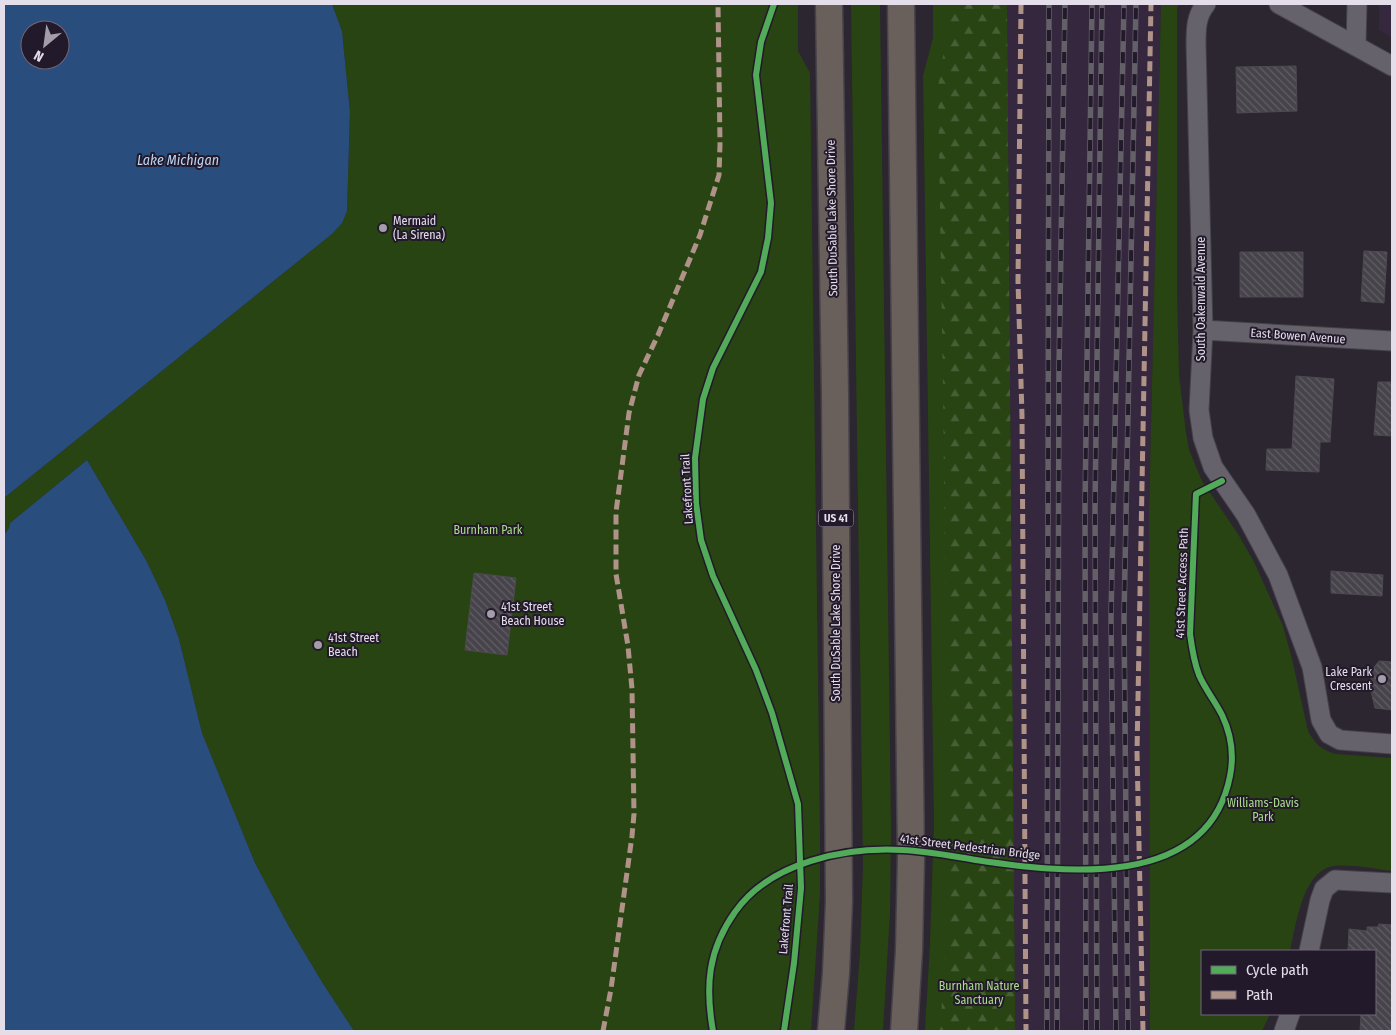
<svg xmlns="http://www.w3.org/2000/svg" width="1396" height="1035" font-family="'Fira Sans Condensed',sans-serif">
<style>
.built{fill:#35283e}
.green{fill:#294413}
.forest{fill:url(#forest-firs)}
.water{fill:#294d7c;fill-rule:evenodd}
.building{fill:url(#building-back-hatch);stroke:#4e4a52}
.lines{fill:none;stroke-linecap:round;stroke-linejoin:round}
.minor-casing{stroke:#46414a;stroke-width:21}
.highway-casing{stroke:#46414a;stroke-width:29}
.minor{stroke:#66626b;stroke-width:19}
.highway{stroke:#695f5b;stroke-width:26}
.rail-casing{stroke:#646068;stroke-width:5.5}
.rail{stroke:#22192a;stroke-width:4;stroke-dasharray:11;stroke-linecap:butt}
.quiet{stroke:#af9288;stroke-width:5;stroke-dasharray:10 5;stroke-linecap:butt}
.cycleway-casing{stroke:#22192a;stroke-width:9}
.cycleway{stroke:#51ab58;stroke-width:6}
.poi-dot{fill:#a39da9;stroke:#22192a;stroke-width:2}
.labels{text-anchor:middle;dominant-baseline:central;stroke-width:4;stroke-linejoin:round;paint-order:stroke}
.shield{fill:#22192a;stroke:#aaa2b0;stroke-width:1}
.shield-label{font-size:11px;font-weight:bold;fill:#e4ddea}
.street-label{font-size:12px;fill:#e4ddea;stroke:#22192a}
.poi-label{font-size:12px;fill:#e4ddea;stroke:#22192a;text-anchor:start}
.park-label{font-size:12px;fill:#a9de89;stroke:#22192a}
.water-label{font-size:14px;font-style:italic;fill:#bdd5f4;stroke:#22192a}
</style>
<defs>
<pattern id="forest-firs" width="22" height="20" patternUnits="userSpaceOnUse" patternTransform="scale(1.25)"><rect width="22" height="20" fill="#294413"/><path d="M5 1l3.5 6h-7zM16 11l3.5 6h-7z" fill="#485f36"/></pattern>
<pattern id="building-back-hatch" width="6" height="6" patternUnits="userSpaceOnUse" patternTransform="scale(1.25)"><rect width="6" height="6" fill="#47434b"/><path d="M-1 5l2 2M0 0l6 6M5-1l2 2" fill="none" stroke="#615e65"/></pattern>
</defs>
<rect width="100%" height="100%" fill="#2b2630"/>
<!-- built -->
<path class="built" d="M 1007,4 L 1161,4 L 1149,511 L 1150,1031 L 1015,1031 Z
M 1379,4 L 1392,4 L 1392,37 L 1379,30 Z"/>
<!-- green -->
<path class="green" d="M 332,4 L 798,4 L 798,51 L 810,73 L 820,832 L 820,893 L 811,1031 L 354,1031 L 322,982 L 288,925 L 255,863 L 202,733 L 179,639 L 165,600 L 146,560 L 87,460 L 10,523 L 9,528 L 4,535 L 4,498 L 332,234 L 347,211 L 350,112 L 342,31 Z
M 851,4 L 880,4 L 891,829 L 890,912 L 883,1031 L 854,1031 L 860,952 L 863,865 Z
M 933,4 L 1007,4 L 1015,1031 L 925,1031 L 930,943 L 934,823 L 923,76 L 933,38 Z
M 1161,4 L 1179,4 L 1177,8 L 1177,292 L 1179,375 L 1186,433 L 1189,450 L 1202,481 L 1238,534 L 1254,562 L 1283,626 L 1292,659 L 1308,731 C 1315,744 1322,750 1336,754 L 1392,758 L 1392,871 C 1374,869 1353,864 1334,866 C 1302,870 1296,927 1290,951 L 1202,951 L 1202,1014 L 1270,1014 L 1262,1031 L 1150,1031 L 1149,511 Z"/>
<!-- forest -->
<path class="forest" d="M 947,4 L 1007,4 L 1015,1031 L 940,1031 L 947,927 L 948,833 L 943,387 L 938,87 L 947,32 Z"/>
<!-- water -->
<path class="water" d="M 4,4 L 332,4 L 342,31 L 350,112 L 347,211 L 342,223 L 332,234 L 4,498 ZM 30,30 L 60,30 L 60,60 L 30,60 Z
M 87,460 L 146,560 L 165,600 L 179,639 L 202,733 L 255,863 L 288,925 L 322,982 L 354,1031 L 4,1031 L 4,535 L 9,528 L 10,523 Z"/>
<!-- building -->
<path class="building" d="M 1296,66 L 1297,111 L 1237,113 L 1236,67 Z
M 1364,251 L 1387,252 L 1384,303 L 1361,301 Z
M 1240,252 L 1303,252 L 1303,297 L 1240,297 Z
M 1296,376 L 1334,379 L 1330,442 L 1320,442 L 1319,472 L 1266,470 L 1267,449 L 1292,449 Z
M 1378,382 L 1392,382 L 1392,436 L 1374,435 Z
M 1331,571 L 1383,575 L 1382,596 L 1331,593 Z
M 474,573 L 516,578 L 507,655 L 465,650 Z
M 1379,661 L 1392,662 L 1392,710 L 1375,708 L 1370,687 L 1372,670 Z
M 1379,924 L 1392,925 L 1392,1031 L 1360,1031 L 1361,1014 L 1375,1014 L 1375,951 L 1348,951 L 1349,929 L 1367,931 L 1367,927 L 1378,927 Z"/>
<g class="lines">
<defs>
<path id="minor" d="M 1206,4 C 1196,16 1196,29 1196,44 L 1203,330 L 1199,410 L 1203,438 L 1213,467 L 1246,515 L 1278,575 L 1312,667 L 1321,720 L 1329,734 L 1340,740 L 1392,744
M 1279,4 L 1392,66
M 1356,46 L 1357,4
M 1203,330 L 1392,341
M 1309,951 L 1320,900 L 1324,889 L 1335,880 L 1392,883
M 1284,1031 L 1290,1014"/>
<path id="highway" d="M 829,4 L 835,394 L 839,902 L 836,973 L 831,1031
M 901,4 L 911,858 L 909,950 L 904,1031"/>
</defs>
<!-- minor casing -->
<use href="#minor" class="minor-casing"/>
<!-- highway casing -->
<use href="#highway" class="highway-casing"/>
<!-- minor -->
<use href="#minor" class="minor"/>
<!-- highway -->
<use href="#highway" class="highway"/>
<defs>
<path id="rail" d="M 1047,1031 L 1049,4
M 1057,1031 L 1059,368 L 1065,4
M 1086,1031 L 1085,507 L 1092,4
M 1097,1031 L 1095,507 L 1102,4
M 1116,1031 L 1111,617 L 1124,4
M 1128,1031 L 1124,618 L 1136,4"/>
</defs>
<!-- rail casing -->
<use href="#rail" class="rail-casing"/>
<!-- rail -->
<use href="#rail" class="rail"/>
<!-- quiet -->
<path class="quiet" d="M 1021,4 L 1018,281 L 1022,416 L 1026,1031
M 603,1031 L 611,989 L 632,836 L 634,814 L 632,689 L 628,646 L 616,574 L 616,512 L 629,413 L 639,375 L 658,335 L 700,235 L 719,175 L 720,144 L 718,4
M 1143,1031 L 1137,752 L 1151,4"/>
<defs>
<path id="cycleway" d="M 774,4 L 761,42 L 756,75 L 771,203 L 768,238 L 761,272 L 713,368 L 703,399 L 695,458 L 696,503 L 701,540 L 713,576 L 756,670 L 772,713 L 798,804 L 801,888 L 794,963 L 784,1031
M 713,1031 C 705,986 708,950 735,912 C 770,862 845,847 902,850 C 927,851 951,856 976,860 C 1062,873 1208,891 1230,776 C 1234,756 1231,734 1222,715 C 1215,701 1205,689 1199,675 C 1194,662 1192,649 1190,634 L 1196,494 L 1222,481"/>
</defs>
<!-- cycleway casing -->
<use href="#cycleway" class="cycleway-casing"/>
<!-- cycleway -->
<use href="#cycleway" class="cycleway"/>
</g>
<!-- markers -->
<g class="poi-dot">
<circle cx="383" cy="228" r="5"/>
<circle cx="491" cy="614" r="5"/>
<circle cx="318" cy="645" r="5"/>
<circle cx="1382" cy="679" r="5"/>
</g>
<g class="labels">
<!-- shield labels -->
<rect class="shield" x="818.5" y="509.5" width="35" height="17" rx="4"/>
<g class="shield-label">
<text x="836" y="518">US 41</text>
</g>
<!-- street labels -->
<g class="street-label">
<text transform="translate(832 218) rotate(-91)">South DuSable Lake Shore Drive</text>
<text transform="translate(1201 299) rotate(-90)">South Oakenwald Avenue</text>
<text transform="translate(1298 336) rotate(4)">East Bowen Avenue</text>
<text transform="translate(687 489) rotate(-93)">Lakefront Trail</text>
<text transform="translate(1182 583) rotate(-88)">41st Street Access Path</text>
<text transform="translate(836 623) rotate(-90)">South DuSable Lake Shore Drive</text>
<text transform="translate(970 847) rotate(7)">41st Street Pedestrian Bridge</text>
<text transform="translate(786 919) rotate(-85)">Lakefront Trail</text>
</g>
<!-- poi labels -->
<g class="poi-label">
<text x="393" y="221">Mermaid<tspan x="393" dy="14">(La Sirena)</tspan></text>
<text x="501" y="607">41st Street<tspan x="501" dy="14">Beach House</tspan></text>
<text x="328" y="638">41st Street<tspan x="328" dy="14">Beach</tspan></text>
<text x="1372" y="672" text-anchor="end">Lake Park<tspan x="1372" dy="14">Crescent</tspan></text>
</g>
<!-- park labels -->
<g class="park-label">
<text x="488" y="530">Burnham Park</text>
<text x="1263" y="803">Williams-Davis<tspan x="1263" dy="14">Park</tspan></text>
<text x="979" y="986">Burnham Nature<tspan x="979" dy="14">Sanctuary</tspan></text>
</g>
<!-- water labels -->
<g class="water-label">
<text x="178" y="160">Lake Michigan</text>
</g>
</g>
<!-- border -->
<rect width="1396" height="1035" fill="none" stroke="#e4ddea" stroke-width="10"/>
<!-- legend -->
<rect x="1201" y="950" width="175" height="65" fill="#22192a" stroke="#706777"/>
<rect x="1211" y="966" width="25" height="8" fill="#51ab58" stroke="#706777"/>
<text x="1246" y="975" font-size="15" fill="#e4ddea">Cycle path</text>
<rect x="1211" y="991" width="25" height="8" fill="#af9288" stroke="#706777"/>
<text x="1246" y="1000" font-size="15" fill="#e4ddea">Path</text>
<!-- north arrow -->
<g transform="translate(45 45) rotate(209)"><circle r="24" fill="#22192a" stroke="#706777"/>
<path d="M0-4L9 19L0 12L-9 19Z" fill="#a39da9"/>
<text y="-8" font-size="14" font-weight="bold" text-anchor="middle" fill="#e4ddea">N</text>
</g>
</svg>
